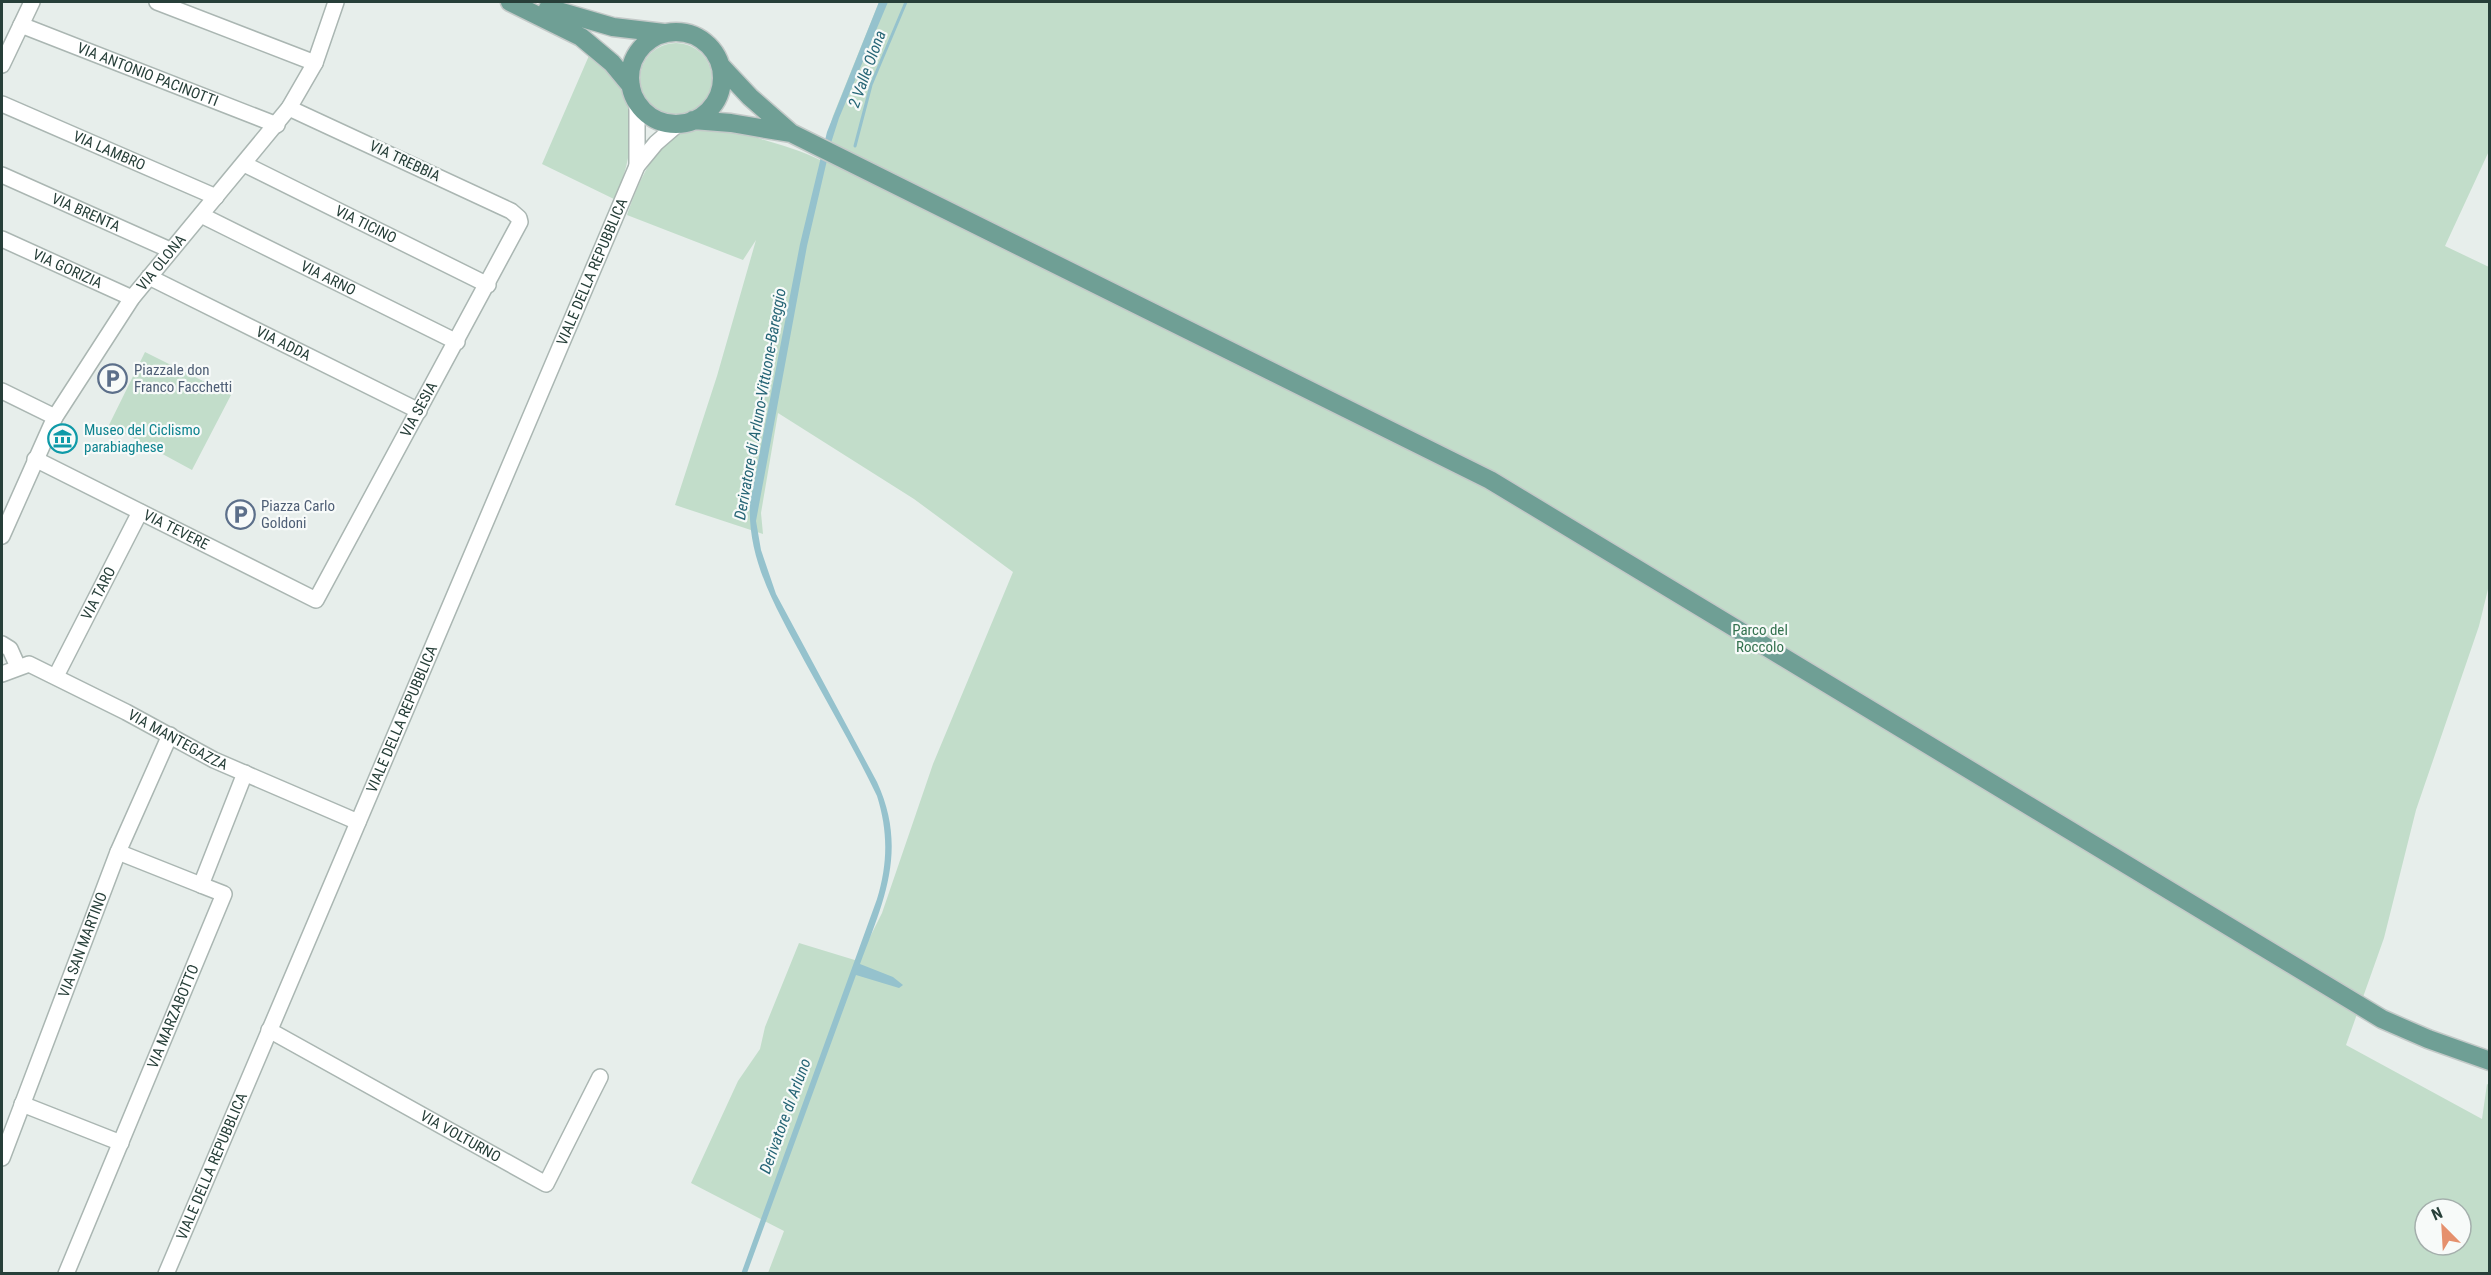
<svg xmlns="http://www.w3.org/2000/svg" width="2491" height="1275" font-family="'Roboto Condensed',sans-serif">
<style>
.green{fill:#c2ddca;fill-rule:evenodd}
.water{fill:#95c2cd}
.lines{fill:none;stroke-linecap:round;stroke-linejoin:round}
.stream{stroke:#95c2cd;stroke-width:3}
.minor-casing{stroke:#aab6b2;stroke-width:18}
.major-casing{stroke:#c3c9c8;stroke-width:21}
.minor{stroke:#fff;stroke-width:15}
.major{stroke:#6f9f95;stroke-width:18}
.labels{text-anchor:middle;dominant-baseline:central;stroke-width:4.5;stroke-linejoin:round;paint-order:stroke}
.street-label{font-size:15px;fill:#273f39;stroke:#f7faf9}
.service-label{font-size:15px;fill:#4e5e75;stroke:#f7faf9;text-anchor:start}
.culture-label{font-size:15px;fill:#0d838f;stroke:#f7faf9;text-anchor:start}
.park-label{font-size:15px;fill:#34724f;stroke:#f7faf9}
.water-label{font-size:16px;font-style:italic;fill:#266576;stroke:#f7faf9}
</style>
<rect width="100%" height="100%" fill="#e7eeeb"/>
<!-- green -->
<path class="green" d="M 879,2 L 2489,2 L 2489,151 L 2445,246 L 2489,267 L 2489,585 L 2479,626 L 2416,810 L 2384,938 L 2346,1045 L 2482,1119 L 2487,1084 L 2489,1085 L 2489,1273 L 768,1273 L 784,1231 L 691,1183 L 738,1081 L 760,1049 L 765,1027 L 799,943 L 858,961 L 882,913 L 933,764 L 1013,572 L 914,499 L 778,413 L 761,513 L 763,534 L 675,505 L 717,376 L 756,240 L 743,260 L 627,215 C 639,182 660,125 704,126 C 723,127 741,133 758,138 C 779,145 801,150 820,160 L 833,116 ZM 2425,1209 L 2461,1209 L 2461,1245 L 2425,1245 Z
M640 79a36 36 0 1 1 72 0a36 36 0 1 1-72 0Z
M 591,51 C 599,60 609,69 616,79 C 643,116 629,161 616,200 L 542,164 Z
M 145,352 L 231,395 L 192,470 L 109,425 Z"/>
<!-- water -->
<path class="water" d="M 879,2 L 888,2 L 839,118 L 831,143 L 807,246 L 756,521 L 761,550 L 776,594 L 877,782 C 908,849 884,901 860,964 L 893,977 L 903,985 L 899,988 L 856,975 L 747,1273 L 741,1274 L 877,899 C 888,863 888,831 877,796 C 855,750 829,706 805,662 C 778,611 747,562 750,503 L 800,244 L 827,132 Z"/>
<g class="lines">
<!-- stream -->
<path class="stream" d="M 855,146 L 871,85 L 906,2"/>
<defs>
<g id="minor">
<path d="M 157,2 L 315,63"/>
<path id="s1" d="M 21,25 L 277,125"/>
<path d="M 2,65 L 32,2"/>
<path d="M 637,102 L 637,166"/>
<path id="s2" d="M 2,104 L 216,197"/>
<path id="s3" d="M 244,164 L 488,285"/>
<path id="s4" d="M 2,175 L 170,250"/>
<path id="s5" d="M 201,215 L 457,342"/>
<path id="s6" d="M 2,239 L 132,298"/>
<path id="s7" d="M 149,277 L 419,411"/>
<path d="M 2,391 L 55,417"/>
<path id="s8" d="M 35,459 L 316,600 L 520,222 L 519,218 L 511,211 L 289,108"/>
<path id="s9" d="M 2,536 L 55,417 L 132,298 L 289,108 L 315,63 L 336,2"/>
<path d="M 2,644 L 10,649 L 18,667"/>
<path id="s10" d="M 2,674 L 29,664 L 126,712 L 214,760 L 358,822"/>
<path id="s11" d="M 56,676 L 140,512"/>
<path d="M 118,852 L 201,885"/>
<path id="s12" d="M 269,1030 L 546,1184 L 600,1077"/>
<path d="M 22,1104 L 121,1143"/>
<path id="s13" d="M 2,1158 L 118,852 L 170,735"/>
<path id="s14" d="M 66,1274 L 224,894 L 201,885 L 245,773"/>
<path id="s15" d="M 166,1274 L 637,166 L 656,143 L 678,124"/>
</g>
<path id="major" d="M 510,2 L 581,37 L 612,63 L 631,86
M 548,8 L 613,27 L 664,33
M630 78a46 46 0 1 1 92 0a46 46 0 1 1-92 0Z
M 720,65 L 750,97 L 791,133 L 1490,480 L 2382,1019 L 2428,1039 L 2490,1061
M 693,120 L 731,123 L 790,133"/>
</defs>
<!-- minor casing -->
<use href="#minor" class="minor-casing"/>
<!-- major casing -->
<use href="#major" class="major-casing"/>
<!-- minor -->
<use href="#minor" class="minor"/>
<!-- major -->
<use href="#major" class="major"/>
</g>
<!-- icons -->
<defs>
<symbol id="parking-ring" viewBox="-11 -11 22 22"><circle r="9.5" fill="#f7faf9" stroke="#5c6f8a" stroke-width="1.5"/><path d="M-3.5-5.5H1a3.5 3.5 0 0 1 0 7H-1V5.5H-3.5ZM-1-3.4V-.6H.8a1.4 1.4 0 0 0 0-2.8Z" fill="#5c6f8a"/></symbol>
<symbol id="museum-ring" viewBox="-11 -11 22 22"><circle r="9.5" fill="#f7faf9" stroke="#0f9aa8" stroke-width="1.5"/><path d="M0-6L6-3V-2H-6V-3ZM-5-1h2V3h-2ZM-1-1h2V3h-2ZM3-1h2V3H3ZM-6 4H6V6H-6Z" fill="#0f9aa8"/></symbol>
</defs>
<g fill-rule="evenodd">
<use href="#parking-ring" x="96" y="362" width="33" height="33"/>
<use href="#museum-ring" x="46" y="422" width="33" height="33"/>
<use href="#parking-ring" x="224" y="498" width="33" height="33"/>
</g>
<g class="labels">
<!-- street labels -->
<g class="street-label">
<text stroke="none"><textPath href="#s1" startOffset="136">VIA ANTONIO PACINOTTI</textPath></text>
<text stroke="none"><textPath href="#s2" startOffset="117">VIA LAMBRO</textPath></text>
<text transform="translate(405 161) rotate(25)">VIA TREBBIA</text>
<text stroke="none"><textPath href="#s4" startOffset="92">VIA BRENTA</textPath></text>
<text stroke="none"><textPath href="#s3" startOffset="136">VIA TICINO</textPath></text>
<text stroke="none"><textPath href="#s9" startOffset="318">VIA OLONA</textPath></text>
<text stroke="none"><textPath href="#s6" startOffset="72">VIA GORIZIA</textPath></text>
<text stroke="none"><textPath href="#s15" startOffset="1089">VIALE DELLA REPUBBLICA</textPath></text>
<text stroke="none"><textPath href="#s5" startOffset="142">VIA ARNO</textPath></text>
<text stroke="none"><textPath href="#s7" startOffset="150">VIA ADDA</textPath></text>
<text stroke="none"><textPath href="#s8" startOffset="531">VIA SESIA</textPath></text>
<text stroke="none"><textPath href="#s8" startOffset="158">VIA TEVERE</textPath></text>
<text stroke="none"><textPath href="#s11" startOffset="93">VIA TARO</textPath></text>
<text stroke="none"><textPath href="#s15" startOffset="603">VIALE DELLA REPUBBLICA</textPath></text>
<text stroke="none"><textPath href="#s10" startOffset="196">VIA MANTEGAZZA</textPath></text>
<text stroke="none"><textPath href="#s13" startOffset="228">VIA SAN MARTINO</textPath></text>
<text stroke="none"><textPath href="#s14" startOffset="279">VIA MARZABOTTO</textPath></text>
<text stroke="none"><textPath href="#s12" startOffset="219">VIA VOLTURNO</textPath></text>
<text stroke="none"><textPath href="#s15" startOffset="117">VIALE DELLA REPUBBLICA</textPath></text>
</g>
<!-- service labels -->
<g class="service-label">
<text x="134" y="370">Piazzale don<tspan x="134" dy="17">Franco Facchetti</tspan></text>
<text x="261" y="506">Piazza Carlo<tspan x="261" dy="17">Goldoni</tspan></text>
</g>
<!-- culture labels -->
<g class="culture-label">
<text x="84" y="430">Museo del Ciclismo<tspan x="84" dy="17">parabiaghese</tspan></text>
</g>
<!-- park labels -->
<g class="park-label">
<text x="1760" y="630">Parco del<tspan x="1760" dy="17">Roccolo</tspan></text>
</g>
<!-- water labels -->
<g class="water-label">
<text transform="translate(867 69) rotate(-70)">2 Valle Olona</text>
<text transform="translate(760 404) rotate(-80)">Derivatore di Arluno-Vittuone-Bareggio</text>
<text transform="translate(785 1116) rotate(-70)">Derivatore di Arluno</text>
</g>
</g>
<!-- border -->
<rect width="2491" height="1275" fill="none" stroke="#273f39" stroke-width="6"/>
<!-- north arrow -->
<g transform="translate(2443 1227) rotate(336)"><circle r="28" fill="#f7faf9" stroke="#a4afac" stroke-width="1.5"/>
<path d="M0-4.5L10 22L0 15L-10 22Z" fill="#e5906d"/>
<text y="-9" font-size="16" font-weight="bold" text-anchor="middle" fill="#273f39">N</text>
</g>
</svg>
